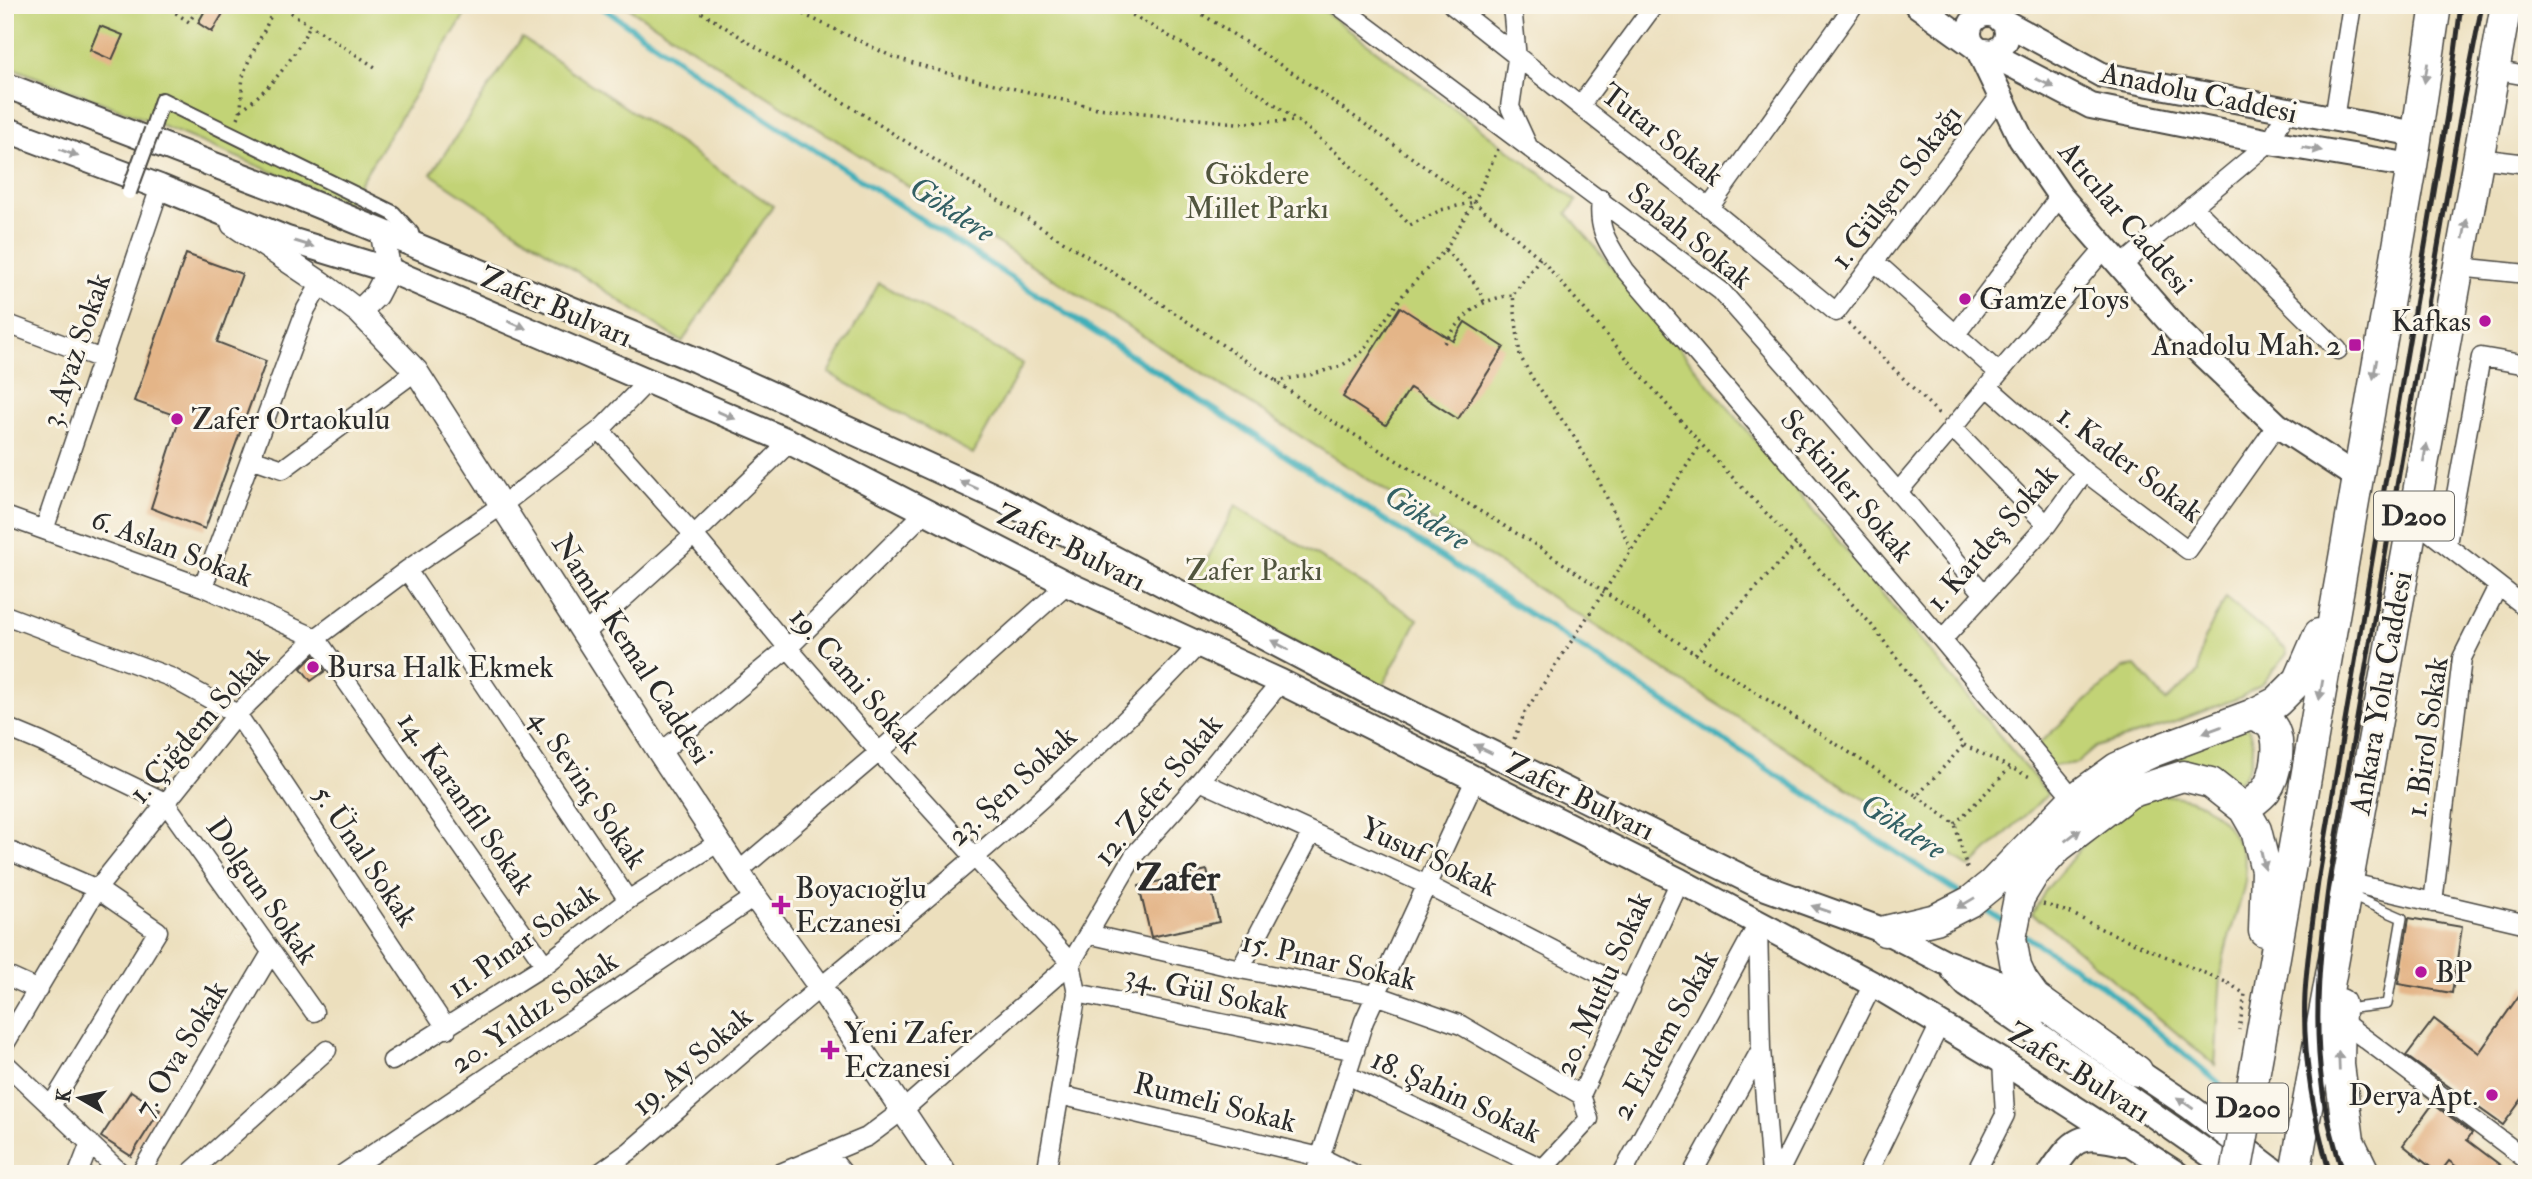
<svg xmlns="http://www.w3.org/2000/svg" width="2532" height="1179" font-family="'IM FELL Double Pica',serif">
<style>
.green{fill:#c2d376;stroke:#767f50;stroke-width:2}
.lines{fill:none;stroke-linecap:round;stroke-linejoin:round}
.stream{stroke:#3fafb9;stroke-width:6}
.building{fill:#e4b588}
.service-casing{stroke:#484641;stroke-width:12}
.pedestrian-casing{stroke:#484641;stroke-width:18}
.minor-casing{stroke:#484641;stroke-width:21}
.tertiary-casing{stroke:#484641;stroke-width:26}
.secondary-casing{stroke:#484641;stroke-width:28}
.trunk-casing{stroke:#484641;stroke-width:33}
.path{stroke:#484641;stroke-width:3.5;stroke-dasharray:2 5;stroke-linecap:butt}
.service{stroke:#fff;stroke-width:9}
.pedestrian{stroke:#fff;stroke-width:14}
.minor{stroke:#fff;stroke-width:18}
.tertiary{stroke:#fff;stroke-width:23}
.secondary{stroke:#fff;stroke-width:24}
.trunk{stroke:#fff;stroke-width:30}
.rail{stroke:#2b2b2b;stroke-width:5}
.pedestrian-bridge-casing{stroke:#484641;stroke-width:18;stroke-linecap:butt}
.trunk-bridge-casing{stroke:#484641;stroke-width:33;stroke-linecap:butt}
.path-bridge{stroke:#484641;stroke-width:3.5;stroke-dasharray:2 5;stroke-linecap:butt}
.pedestrian-bridge{stroke:#fff;stroke-width:14}
.trunk-bridge{stroke:#fff;stroke-width:30}
.oneway{fill:#a0a0a0}
.poi-dot{fill:#b5179e;stroke:#fbf7ec;stroke-width:2.5}
.labels{text-anchor:middle;dominant-baseline:central;stroke-width:6;stroke-linejoin:round;paint-order:stroke}
.shield{fill:#fbf7ec;stroke:#696865;stroke-width:2}
.shield-label{font-size:28px;font-weight:bold;fill:#2b2b2b}
.street-label{font-size:30px;fill:#2b2b2b;stroke:#fbf7ec}
.park-label{font-size:30px;fill:#51553e;stroke:#fbf7ec}
.poi-label{font-size:30px;fill:#2b2b2b;stroke:#fbf7ec;text-anchor:start}
.water-label{font-size:32px;font-style:italic;fill:#336064;stroke:#fbf7ec}
.district-label{font-size:37px;font-weight:bold;fill:#2b2b2b;stroke:#fbf7ec}
</style>
<rect width="100%" height="100%" fill="#fbf7ec"/>
<filter id="ink" filterUnits="userSpaceOnUse"><feTurbulence type="fractalNoise" baseFrequency=".0143" numOctaves="2"/><feDisplacementMap in="SourceGraphic" scale="14" xChannelSelector="R" yChannelSelector="G"/><feConvolveMatrix kernelMatrix="1 2 1 2 8 2 1 2 1" color-interpolation-filters="sRGB"/></filter>
<filter id="wash" filterUnits="userSpaceOnUse"><feTurbulence type="fractalNoise" baseFrequency=".00686" numOctaves="4" result="noise"/><feDisplacementMap in="SourceGraphic" scale="28" xChannelSelector="R" yChannelSelector="G"/><feGaussianBlur stdDeviation="1.57" result="paint"/><feColorMatrix in="noise" values="0 0 0 0 0 0 0 0 0 0 0 0 0 0 0 0 0 1.4 0 .05"/><feComposite in="paint" operator="in"/></filter>
<g filter="url(#wash)">
<rect width="100%" height="100%" fill="#ecdfbd"/>
<!-- green -->
<path class="green" d="M 5,5 L 471,5 L 347,203 L 160,125 L 5,65 Z
M 624,5 L 1316,5 L 1577,201 L 1567,213 L 2048,794 L 1970,867 L 1369,480 Z
M 522,38 L 773,206 L 682,342 L 431,174 Z
M 879,283 L 1023,364 L 973,454 L 829,373 Z
M 1236,505 L 1418,619 L 1382,687 L 1191,590 Z
M 2226,598 L 2286,649 L 2287,654 L 2263,683 L 2241,697 L 2167,725 L 2096,747 L 2077,763 L 2052,766 L 2036,746 L 2123,668 L 2136,666 L 2166,701 L 2199,672 C 2197,645 2214,621 2226,598 Z
M 2245,726 C 2260,735 2252,777 2236,782 C 2222,786 2200,769 2180,767 C 2172,767 2162,765 2154,765 C 2096,768 2049,838 2013,877 L 2010,874 C 2044,838 2075,796 2119,771 Z
M 2152,794 C 2192,796 2215,804 2236,839 C 2243,851 2247,867 2245,881 C 2240,911 2225,939 2222,969 C 2218,1001 2218,1033 2215,1065 L 2044,922 L 2032,915 L 2045,891 L 2098,827 Z"/>
<g class="lines">
<!-- stream -->
<path class="stream" d="M 599,5 L 716,86 L 1962,895
M 1980,906 L 2006,923
M 2021,933 L 2103,986 L 2220,1084"/>
</g>
<g id="blocks">
<!-- building -->
<path class="building" d="M 208,5 L 228,5 L 212,32 L 198,23 Z
M 100,26 L 123,35 L 112,60 L 90,50 Z
M 186,254 L 242,274 L 217,342 L 266,361 L 205,529 L 151,508 L 180,417 L 134,401 Z
M 1400,307 L 1453,341 L 1465,322 L 1504,347 L 1458,419 L 1410,388 L 1386,425 L 1343,397 Z
M 314,655 L 325,671 L 311,681 L 301,668 Z
M 1207,870 L 1219,922 L 1151,937 L 1139,886 Z
M 2409,918 L 2462,927 L 2452,993 L 2398,984 Z
M 2527,984 L 2527,1092 L 2503,1125 L 2406,1056 L 2434,1019 L 2479,1053 Z
M 131,1091 L 160,1110 L 131,1156 L 101,1137 Z
M 2433,1104 L 2472,1133 L 2467,1140 L 2512,1174 L 2466,1174 L 2449,1161 L 2439,1174 L 2403,1145 Z"/>
</g>
</g>
<g filter="url(#ink)">
<use href="#blocks" fill-opacity="0" stroke="#484641" stroke-width="2"/>
<g class="lines">
<defs>
<path id="service" d="M 2345,1009 L 2387,1004 L 2402,918 L 2349,895"/>
<path id="pedestrian" d="M 152,130 L 162,100 L 393,213 L 411,233 L 414,244"/>
<path id="minor" d="M 1338,5 L 1721,291 L 1898,492 L 1984,594
M 1452,5 L 1709,208 L 1836,312 L 2000,96
M 1512,5 L 1517,59 L 1510,107 L 1527,144
M 1992,14 L 1993,5
M 2493,70 L 2527,76
M 1580,106 L 1654,5
M 2334,119 L 2352,5
M 2478,158 L 2527,164
M 1601,199 C 1597,232 1609,244 1625,270 L 1942,640 L 2074,799
M 2192,206 L 2338,350
M 1709,208 L 1854,5
M 1874,261 L 1999,373
M 2122,265 L 2270,142 L 2287,110
M 2458,267 L 2527,274
M 5,323 L 102,359
M 1956,334 L 2060,196
M 1988,387 L 2085,472 L 2188,550 L 2277,425
M 1952,427 L 2047,525
M 600,430 L 694,535 L 788,648 L 879,752 L 1071,963 L 1077,993 L 1355,1051
M 251,458 L 283,469 L 416,371
M 1898,492 L 2106,247
M 5,516 L 203,587 L 316,638 L 545,965
M 2413,519 L 2527,608
M 44,530 L 160,187
M 2447,544 L 2481,357 L 2527,365
M 407,570 L 628,900
M 203,587 L 306,309 L 321,283
M 5,615 L 170,677 L 237,714 L 447,1029
M 584,634 L 694,535 L 790,442
M 1942,640 L 2047,525 L 2085,472
M 5,727 L 41,742 L 165,802 L 314,1012
M 660,753 L 788,648 L 925,512
M 1200,781 L 1427,885 L 1631,990
M 5,849 L 97,889 L 158,931 L 51,1106
M 739,871 L 879,752 L 1067,584
M 2347,882 L 2527,924
M 2433,903 L 2462,658 L 2498,586
M 1758,927 L 1761,1049 L 1771,1174
M 1088,934 L 1240,969 L 1376,995 L 1461,1025 L 1581,1095
M 1240,969 L 1311,834
M 5,975 L 38,990
M 2340,1020 L 2527,1160
M 5,1044 L 97,889 L 237,714 L 316,638 L 407,570 L 502,505 L 600,430 L 648,381
M 392,1061 L 545,965 L 628,900 L 719,842
M 5,1063 L 122,1174
M 1347,1075 L 1542,1168
M 1060,1095 L 1320,1157 L 1354,1174
M 828,1154 L 844,1174
M 78,1174 L 90,1143
M 140,1174 L 271,953
M 189,1174 L 327,1050
M 343,1174 L 755,897
M 598,1174 L 630,1151 C 694,1096 758,1039 823,985 C 954,876 1085,768 1200,643
M 778,1174 L 867,1137 L 903,1110 L 1071,963 L 1135,854 L 1200,781 L 1281,682
M 1046,1174 L 1077,993
M 1315,1174 L 1364,1021 L 1475,780
M 1538,1174 L 1589,1119 L 1581,1095 L 1680,881
M 1622,1174 L 1758,924
M 1692,1174 L 1761,1049
M 1778,1174 L 1873,984
M 1867,1174 L 1940,1024
M 1975,1174 L 2005,1115 L 2002,1061"/>
<path id="tertiary" d="M 233,224 L 321,283 L 359,312 L 416,371 L 660,753 L 755,897 L 820,987 L 945,1174
M 359,312 L 376,295 L 389,270 L 382,232"/>
<path id="secondary" d="M 1917,5 L 1974,46
M1969 33a19 19 0 1 1 38 0a19 19 0 1 1-38 0Z
M 2001,20 L 2102,75 L 2416,134
M 1978,49 L 2021,139 L 2060,196 L 2177,330 L 2277,425 L 2358,478
M 1985,51 L 2091,106 L 2270,142 L 2412,166
M 5,85 L 285,192 L 696,360 L 1003,500 L 1370,693 L 1758,885 L 1885,931 L 1945,962 L 1995,981 L 2041,1011
M 5,129 L 160,187 L 287,239 L 389,270 L 790,442 L 1067,584 L 1281,682 L 1680,881 L 1873,984 L 1940,1024 L 2002,1061 L 2177,1174
M 1954,971 L 1967,985 L 2238,1174
M 2122,1061 L 2189,1106 L 2278,1174
M 2050,1174 C 2075,1137 2079,1133 2123,1143"/>
<path id="trunk" d="M 2244,809 C 2251,803 2260,798 2266,790 C 2276,776 2283,741 2271,725 C 2267,720 2257,718 2251,715
M 1885,931 L 1936,919 L 1971,901 L 1992,884 L 2074,799 L 2117,768 L 2152,752 L 2251,715 L 2277,702 L 2299,680 L 2319,634
M 2340,1004 L 2339,1065 L 2349,1141 L 2365,1174
M 2260,1043 L 2412,166 L 2436,5
M 2137,1071 L 2035,998 L 2022,980 L 2016,967 L 2011,938 L 2019,898 L 2033,875 L 2058,847 L 2129,793 L 2183,776 L 2211,783 L 2244,809 L 2256,830 L 2266,870 L 2264,931
M 2295,1174 L 2506,5"/>
</defs>
<!-- service casing -->
<use href="#service" class="service-casing"/>
<!-- pedestrian casing -->
<use href="#pedestrian" class="pedestrian-casing"/>
<!-- minor casing -->
<use href="#minor" class="minor-casing"/>
<!-- tertiary casing -->
<use href="#tertiary" class="tertiary-casing"/>
<!-- secondary casing -->
<use href="#secondary" class="secondary-casing"/>
<!-- trunk casing -->
<use href="#trunk" class="trunk-casing"/>
<!-- path -->
<path class="path" d="M 164,5 L 189,22 L 200,5
M 279,5 L 375,67
M 690,5 L 1145,293 L 1276,381 L 1322,415 L 1539,547 L 1676,641 L 1917,796 L 1964,745 L 1870,623 L 1701,444 L 1540,258 L 1474,202 L 1299,77 L 1188,5
M 784,5 L 893,57 L 947,73 L 1097,108 L 1237,123 L 1297,121
M 1114,5 C 1180,41 1254,86 1313,133 C 1348,161 1379,193 1410,225 L 1441,210 L 1474,202
M 241,110 C 272,87 293,60 310,25
M 238,118 C 244,104 240,88 244,73 C 252,49 268,29 274,5
M 1445,250 C 1461,266 1476,280 1484,302
M 1540,258 L 1513,295 L 1520,356 L 1533,379 L 1575,438 L 1598,479 L 1631,549
M 1848,323 L 1939,414
M 1444,343 C 1465,314 1476,300 1513,295
M 1276,381 L 1310,375 L 1341,366 L 1361,353 L 1405,292 L 1445,250 L 1474,202 L 1499,147
M 1695,654 L 1796,545
M 1514,739 L 1525,712 L 1701,444
M 1964,745 L 2032,778
M 1917,796 L 1955,824 L 1967,868 L 1970,870
M 1955,824 L 2010,768
M 2043,904 L 2071,913 L 2099,928 L 2228,983"/>
<!-- service -->
<use href="#service" class="service"/>
<!-- pedestrian -->
<use href="#pedestrian" class="pedestrian"/>
<!-- minor -->
<use href="#minor" class="minor"/>
<!-- tertiary -->
<use href="#tertiary" class="tertiary"/>
<!-- secondary -->
<use href="#secondary" class="secondary"/>
<!-- trunk -->
<use href="#trunk" class="trunk"/>
<!-- rail -->
<path class="rail" d="M 2330,1174 C 2313,1115 2302,1055 2305,994 C 2307,956 2313,919 2318,882 L 2447,115 L 2461,5
M 2343,1174 C 2335,1145 2325,1115 2322,1085 C 2313,1017 2320,950 2329,882 L 2460,118 L 2482,5"/>
<defs>
<path id="pedestrian-bridge" d="M 129,192 L 152,130"/>
<path id="trunk-bridge" d="M 2236,1174 L 2260,1043"/>
</defs>
<!-- pedestrian-bridge casing -->
<use href="#pedestrian-bridge" class="pedestrian-bridge-casing"/>
<!-- trunk-bridge casing -->
<use href="#trunk-bridge" class="trunk-bridge-casing"/>
<!-- path-bridge -->
<path class="path-bridge" d="M 2228,983 L 2245,994 L 2239,1030"/>
<!-- pedestrian-bridge -->
<use href="#pedestrian-bridge" class="pedestrian-bridge"/>
<!-- trunk-bridge -->
<use href="#trunk-bridge" class="trunk-bridge"/>
</g>
<!-- one-way arrows -->
<defs><path id="oneway-solid" d="M-6-.8H1V-3.2L6.5 0L1 3.2V.8H-6Z" transform="scale(1.75)"/></defs>
<g class="oneway">
<use href="#oneway-solid" transform="translate(2426 73) rotate(99)"/>
<use href="#oneway-solid" transform="translate(2045 83) rotate(26)"/>
<use href="#oneway-solid" transform="translate(2312 149) rotate(10)"/>
<use href="#oneway-solid" transform="translate(69 153) rotate(21)"/>
<use href="#oneway-solid" transform="translate(2465 229) rotate(-79)"/>
<use href="#oneway-solid" transform="translate(304 244) rotate(17)"/>
<use href="#oneway-solid" transform="translate(517 325) rotate(23)"/>
<use href="#oneway-solid" transform="translate(2375 369) rotate(100)"/>
<use href="#oneway-solid" transform="translate(726 415) rotate(23)"/>
<use href="#oneway-solid" transform="translate(2425 453) rotate(-80)"/>
<use href="#oneway-solid" transform="translate(969 485) rotate(-156)"/>
<use href="#oneway-solid" transform="translate(1280 645) rotate(-152)"/>
<use href="#oneway-solid" transform="translate(2321 690) rotate(100)"/>
<use href="#oneway-solid" transform="translate(2212 730) rotate(160)"/>
<use href="#oneway-solid" transform="translate(1483 749) rotate(-154)"/>
<use href="#oneway-solid" transform="translate(2073 835) rotate(-37)"/>
<use href="#oneway-solid" transform="translate(2263 860) rotate(77)"/>
<use href="#oneway-solid" transform="translate(1966 903) rotate(149)"/>
<use href="#oneway-solid" transform="translate(1821 909) rotate(-161)"/>
<use href="#oneway-solid" transform="translate(2339 1061) rotate(-92)"/>
<use href="#oneway-solid" transform="translate(2185 1103) rotate(-145)"/>
</g>
</g>
<!-- markers -->
<g class="poi-dot">
<circle cx="1965" cy="299" r="7"/>
<circle cx="2485" cy="321" r="7"/>
<rect x="2348" y="338" width="14" height="14" rx="3.5"/>
<circle cx="177" cy="419" r="7"/>
<circle cx="313" cy="667" r="7"/>
<path d="M777.5 894.5h7v7h7v7h-7v7h-7v-7h-7v-7h7z"/>
<circle cx="2421" cy="972" r="7"/>
<path d="M826.5 1039.5h7v7h7v7h-7v7h-7v-7h-7v-7h7z"/>
<circle cx="2492" cy="1095" r="7"/>
</g>
<g class="labels">
<!-- shield labels -->
<g class="shield">
<rect x="2374" y="491.5" width="80" height="49" rx="5"/>
<rect x="2208" y="1083.5" width="80" height="49" rx="5"/>
</g>
<g class="shield-label">
<text x="2414" y="516">D200</text>
<text x="2248" y="1108">D200</text>
</g>
<!-- street labels -->
<g class="street-label">
<text transform="translate(2199 93) rotate(12)">Anadolu Caddesi</text>
<text transform="translate(1662 135) rotate(38)">Tutar Sokak</text>
<text transform="translate(1896 187) rotate(-53)">1. Gülşen Sokağı</text>
<text transform="translate(2125 218) rotate(50)">Atıcılar Caddesi</text>
<text transform="translate(1690 236) rotate(39)">Sabah Sokak</text>
<text transform="translate(556 307) rotate(23)">Zafer Bulvarı</text>
<text transform="translate(76 350) rotate(-71)">3. Ayaz Sokak</text>
<text transform="translate(2130 464) rotate(37)">1. Kader Sokak</text>
<text transform="translate(1847 486) rotate(50)">Seçkinler Sokak</text>
<text transform="translate(1992 538) rotate(-49)">1. Kardeş Sokak</text>
<text transform="translate(172 548) rotate(21)">6. Aslan Sokak</text>
<text transform="translate(1071 548) rotate(26)">Zafer Bulvarı</text>
<text transform="translate(632 649) rotate(57)">Namık Kemal Caddesi</text>
<text transform="translate(855 680) rotate(49)">19. Cami Sokak</text>
<text transform="translate(2381 693) rotate(-80)">Ankara Yolu Caddesi</text>
<text transform="translate(199 725) rotate(-49)">1. Çiğdem Sokak</text>
<text transform="translate(2427 737) rotate(-82)">1. Birol Sokak</text>
<text transform="translate(1012 786) rotate(-42)">23. Şen Sokak</text>
<text transform="translate(588 789) rotate(56)">4. Sevinç Sokak</text>
<text transform="translate(1158 790) rotate(-51)">12. Zefer Sokak</text>
<text transform="translate(1580 797) rotate(26)">Zafer Bulvarı</text>
<text transform="translate(466 803) rotate(55)">14. Karanfil Sokak</text>
<text transform="translate(365 856) rotate(56)">5. Ünal Sokak</text>
<text transform="translate(1429 857) rotate(25)">Yusuf Sokak</text>
<text transform="translate(262 891) rotate(55)">Dolgun Sokak</text>
<text transform="translate(523 941) rotate(-35)">11. Pınar Sokak</text>
<text transform="translate(1329 961) rotate(13)">15. Pınar Sokak</text>
<text transform="translate(1603 984) rotate(-66)">20. Mutlu Sokak</text>
<text transform="translate(1207 992) rotate(12)">34. Gül Sokak</text>
<text transform="translate(534 1012) rotate(-34)">20. Yıldız Sokak</text>
<text transform="translate(1665 1035) rotate(-61)">2. Erdem Sokak</text>
<text transform="translate(181 1049) rotate(-59)">7. Ova Sokak</text>
<text transform="translate(692 1061) rotate(-41)">19. Ay Sokak</text>
<text transform="translate(2079 1073) rotate(32)">Zafer Bulvarı</text>
<text transform="translate(1456 1096) rotate(25)">18. Şahin Sokak</text>
<text transform="translate(1215 1103) rotate(14)">Rumeli Sokak</text>
</g>
<!-- park labels -->
<g class="park-label">
<text x="1257" y="174">Gökdere<tspan x="1257" dy="34">Millet Parkı</tspan></text>
<text x="1254" y="570">Zafer Parkı</text>
</g>
<!-- poi labels -->
<g class="poi-label">
<text x="1979" y="299">Gamze Toys</text>
<text x="2471" y="321" text-anchor="end">Kafkas</text>
<text x="2341" y="345" text-anchor="end">Anadolu Mah. 2</text>
<text x="191" y="419">Zafer Ortaokulu</text>
<text x="327" y="667">Bursa Halk Ekmek</text>
<text x="795" y="888">Boyacıoğlu<tspan x="795" dy="34">Eczanesi</tspan></text>
<text x="2435" y="972">BP</text>
<text x="844" y="1033">Yeni Zafer<tspan x="844" dy="34">Eczanesi</tspan></text>
<text x="2478" y="1095" text-anchor="end">Derya Apt.</text>
</g>
<!-- water labels -->
<g class="water-label">
<text transform="translate(952 210) rotate(33)">Gökdere</text>
<text transform="translate(1427 518) rotate(33)">Gökdere</text>
<text transform="translate(1903 827) rotate(33)">Gökdere</text>
</g>
<!-- district labels -->
<g class="district-label">
<text x="1178" y="878">Zafer</text>
</g>
</g>
<!-- margin -->
<rect width="2532" height="1179" fill="none" stroke="#fbf7ec" stroke-width="28"/>
<!-- north arrow -->
<g transform="translate(80 1098) rotate(279)" stroke="#fbf7ec" stroke-width="5" paint-order="stroke">
<path d="M0-5L12 26L0 18L-12 26Z" fill="#2b2b2b"/>
<text y="-10" font-size="19" font-weight="bold" text-anchor="middle" fill="#2b2b2b">K</text>
</g>
</svg>
